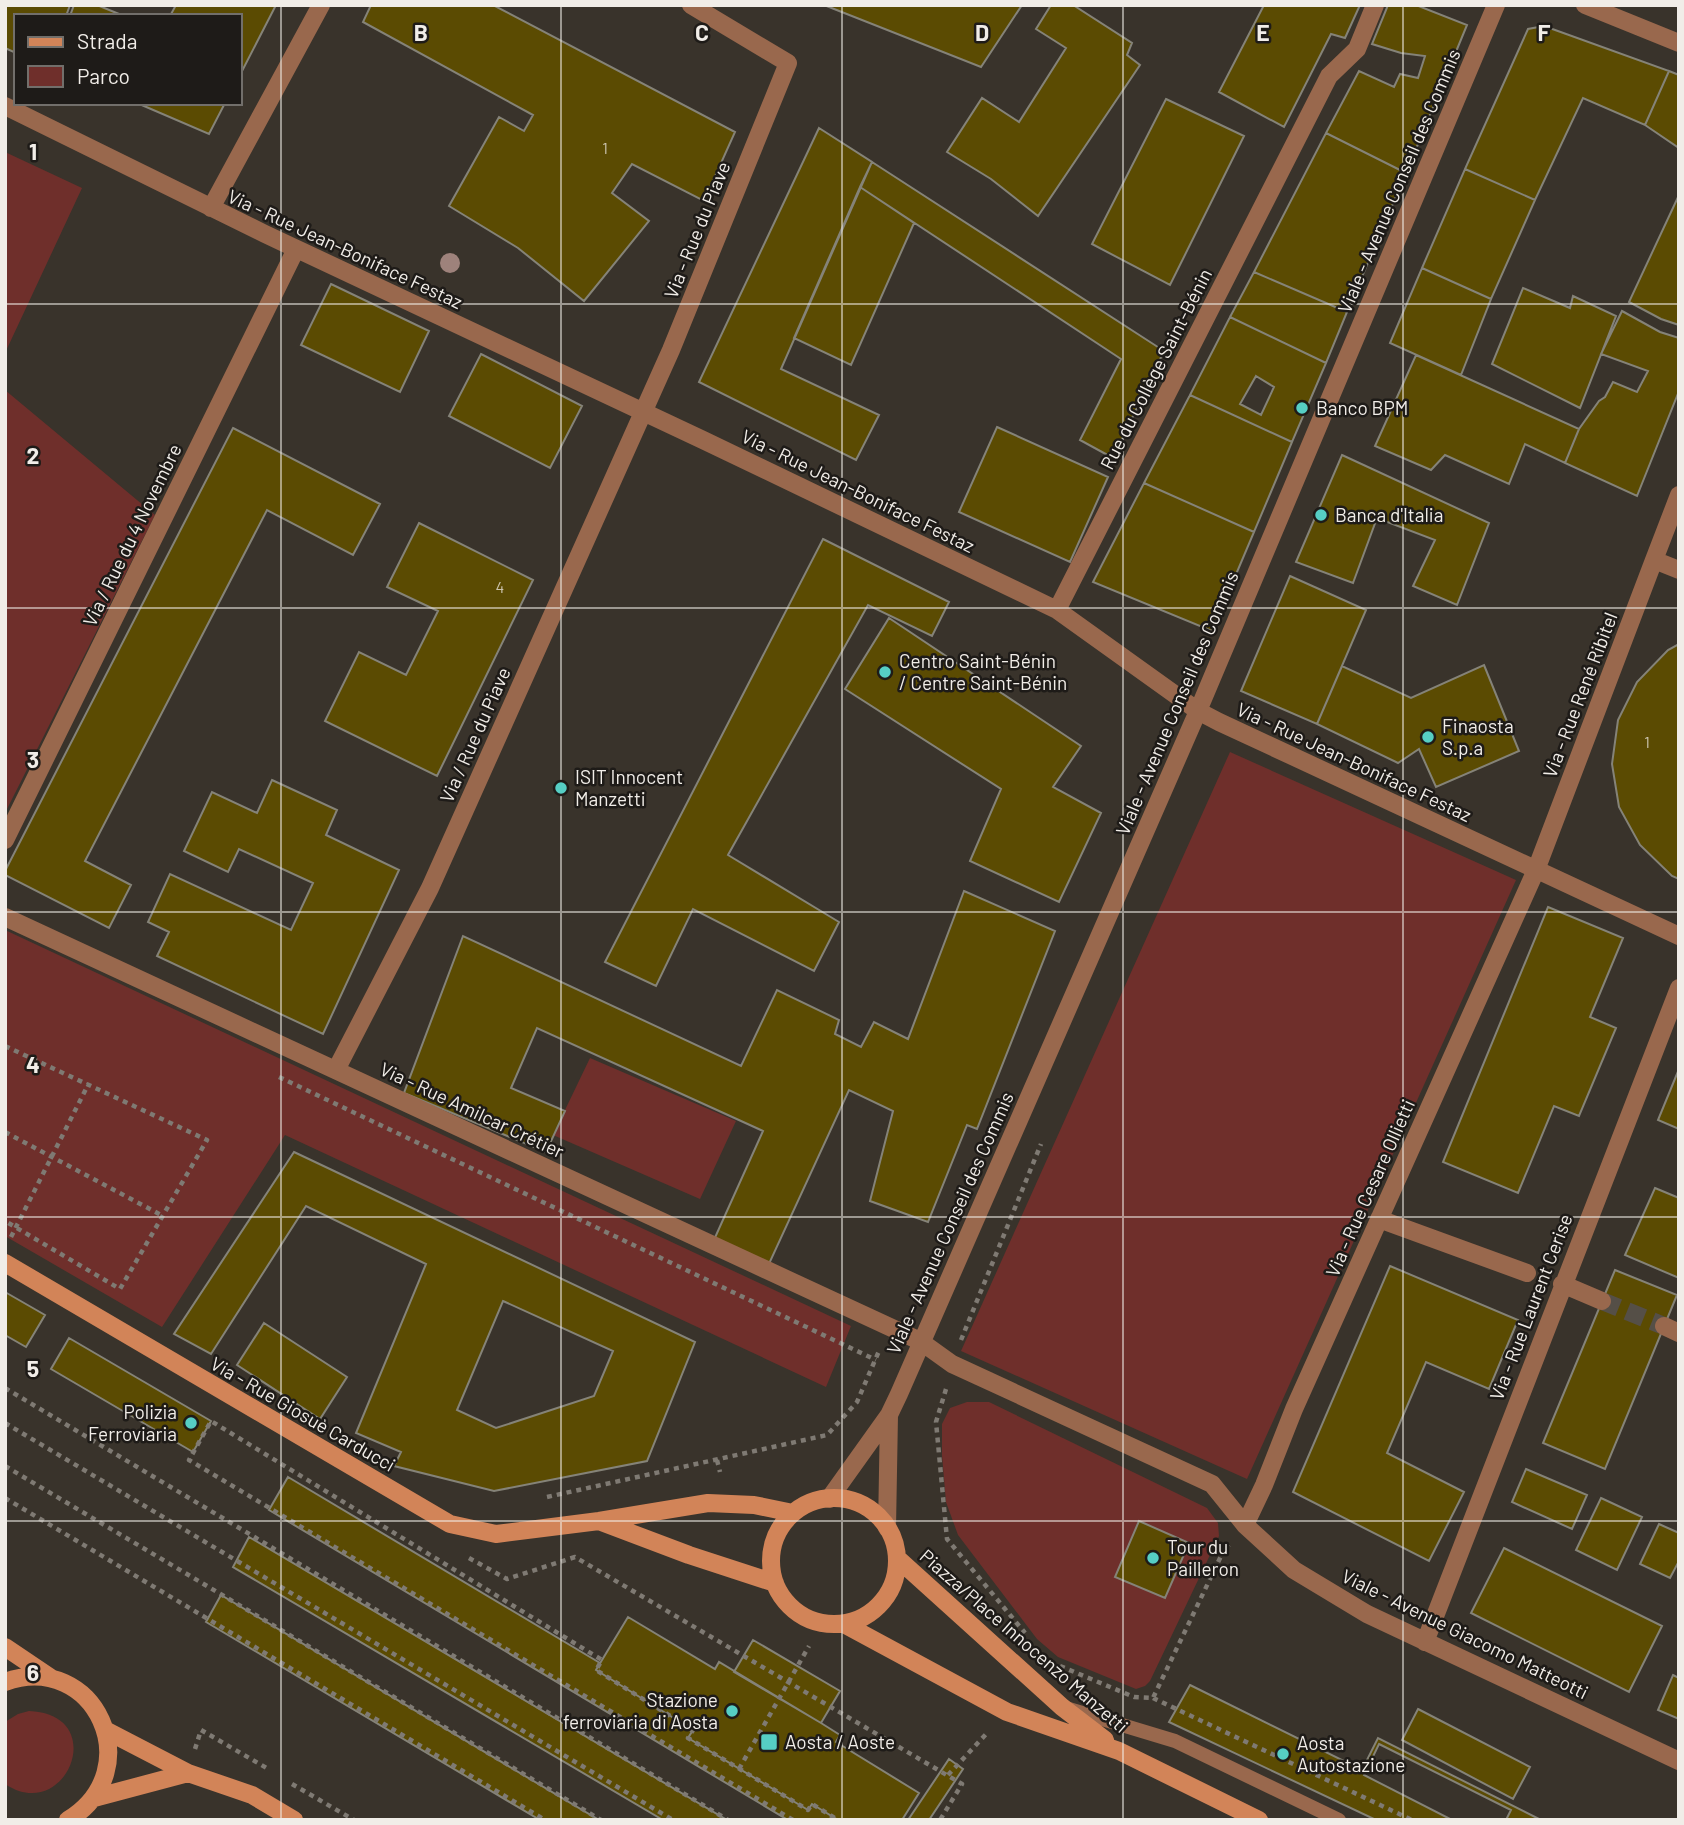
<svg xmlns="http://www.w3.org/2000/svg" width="1684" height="1825" font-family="Barlow,sans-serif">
<rect width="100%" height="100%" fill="#39332b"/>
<path fill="#6f2f2b" d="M5 152 82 188 5 353Z
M5 390 155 515 5 813Z
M1230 752 1516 880 1247 1479 961 1351Z
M5 930 851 1326 826 1387 285 1135 162 1327 5 1236Z
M590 1058 736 1121 700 1199 553 1135Z
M967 1402H989L1207 1508 1218 1523 1219 1536 1150 1681 1145 1686 1136 1689 1058 1657 1037 1639 958 1535 946 1502 942 1455V1424L950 1408Z
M29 1711C111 1714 66 1825 5 1784V1722L18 1714Z"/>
<path fill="#5b4b02" stroke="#858378" stroke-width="2" fill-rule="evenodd" d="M5 5H70L66 16H16V53L5 48Z
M74 5H97L124 16H70Z
M176 5H276L240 75V16H170Z
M371 5H493L735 132 704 201 632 164 612 193 649 221 584 301 518 248 449 206 499 117 524 131 533 115 363 22Z
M824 5H1022L981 67Z
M1051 5H1073L1132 43 1127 55 1140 65 1038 216 991 179 947 152 982 98 1019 122 1066 48 1036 29Z
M1264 5H1360L1345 38 1331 34 1284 127 1219 92Z
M1388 5H1416L1467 25 1406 173 1326 133 1359 71 1394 87 1400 74 1418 78 1425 56 1401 53 1372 44Z
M1544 26 1669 71 1645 125 1583 98 1535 200 1465 169 1528 29Z
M1669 71 1679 75V148L1645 125Z
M1166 99 1244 136 1170 285 1092 244Z
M137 103H225L209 134Z
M819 128 872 162 781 369 879 415 856 460 699 382Z
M1326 133 1406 173 1347 312 1254 272Z
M872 162 1164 351 1113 458 1080 440 1121 359 860 187Z
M1465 169 1535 200 1491 299 1422 268Z
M860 187 914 223 851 365 794 338Z
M1679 195V325L1661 319 1629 302Z
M1422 268 1491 299 1461 375 1390 343Z
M1254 272 1347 312 1326 363 1230 317Z
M331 284 429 331 400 392 301 345Z
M1523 288 1570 308 1573 296 1616 316 1580 408 1492 364Z
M1622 311 1660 332 1679 338V391L1637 496 1565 463 1579 429 1599 401 1605 397 1613 382 1637 392 1648 371 1601 354Z
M1230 317 1326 363 1292 442 1190 395ZM1256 376 1274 387 1261 415 1240 404Z
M481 354 582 406 550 468 449 416Z
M1416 355 1579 429 1565 463 1525 444 1509 484 1445 455 1431 470 1375 446Z
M1190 395 1292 442 1254 532 1144 483Z
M997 427 1108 477 1070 562 959 512Z
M233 428 380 504 353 555 267 510 85 861 131 885 109 928 5 875V871Z
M1342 455 1489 523 1457 605 1413 586 1435 540 1377 518 1353 583 1296 562Z
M1144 483 1254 532 1212 631 1093 582Z
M419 523 533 580 437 776 325 721 359 652 406 675 438 611 387 587Z
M823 539 949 602 932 636 868 605 728 855 839 922 814 971 693 909 656 986 605 962Z
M1290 576 1366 610 1317 724 1241 691Z
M889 618 1081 746 1053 787 1101 813 1059 902 970 861 1001 789 845 689Z
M1679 644V879L1672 876 1640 845 1619 807 1612 764 1618 720 1637 682 1668 650Z
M1484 665 1519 751 1436 787 1419 749 1398 763 1317 724 1342 666 1411 698Z
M272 780 337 810 326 835 399 870 323 1034 157 956 169 932 148 922 170 874 291 930 313 883 239 849 228 872 184 851 212 792 257 813Z
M964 891 1055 931 977 1129 967 1125 928 1222 870 1201 893 1111 849 1090 768 1266 713 1242 763 1131 537 1028 511 1088 565 1111 546 1152 404 1093 463 936 741 1066 777 990 839 1020 835 1034 861 1047 874 1022 908 1039Z
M1548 907 1623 938 1590 1017 1616 1028 1579 1116 1554 1106 1518 1193 1443 1162Z
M1679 1069V1129L1658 1120Z
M294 1152 695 1342 647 1461 494 1491 394 1466 401 1452 356 1433 426 1264 306 1206 211 1354 174 1334ZM503 1301 613 1351 594 1396 496 1428 457 1410Z
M1655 1188 1679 1198V1278L1625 1255Z
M1390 1266 1518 1320 1489 1389 1426 1362 1387 1453 1464 1492 1429 1561 1293 1492Z
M1615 1270 1677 1295 1605 1469 1543 1443Z
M5 1292 45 1315 26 1347 5 1335Z
M264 1323 347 1377 320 1419 237 1365Z
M69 1338 211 1421 193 1452 51 1369Z
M1526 1469 1587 1495 1572 1529 1512 1502Z
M288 1477 600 1663 596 1670 693 1730 688 1738 808 1810 812 1804 838 1820H788L269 1510Z
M1601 1498 1642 1517 1617 1570 1576 1550Z
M1139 1521 1189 1543 1165 1598 1115 1577Z
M1659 1524 1679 1533V1561L1670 1578 1640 1564Z
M249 1537 727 1820H663L233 1567Z
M1504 1548 1662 1626 1629 1692 1471 1613Z
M221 1595 599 1820H540L206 1622Z
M628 1617 715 1669 719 1662 821 1723 840 1735 836 1742 919 1793 902 1820H838L812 1804 808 1810 688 1738 693 1730 596 1670Z
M753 1640 840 1691 821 1723 734 1672Z
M1673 1675 1679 1678V1719L1658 1710Z
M1190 1685 1362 1770 1378 1738 1541 1820H1376L1169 1722Z
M1418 1709 1530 1767 1513 1799 1402 1740Z
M1379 1744 1511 1810 1506 1820H1452L1364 1775Z
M949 1759 963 1769 929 1820H908Z"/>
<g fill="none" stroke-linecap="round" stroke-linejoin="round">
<path stroke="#554f47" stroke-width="18" stroke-dasharray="18 9" stroke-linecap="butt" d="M1602 1301 1664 1326"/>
<path stroke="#7f7a73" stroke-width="4.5" stroke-dasharray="5 5" stroke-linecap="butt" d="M5 1046 207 1140 120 1289 5 1221
M279 1077 876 1360
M5 1132 163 1216
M11 1237 89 1083
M961 1340 1041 1144
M5 1388 728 1820
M946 1389 936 1422 947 1539 1025 1633
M5 1423 673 1820
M717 1460 720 1472
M5 1466 601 1820
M547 1497 827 1435 857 1402 879 1351
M5 1498 545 1820
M469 1558 507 1579 575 1557 962 1784 940 1820
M1060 1666 1134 1697 1153 1698 1222 1554 1229 1545
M1153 1698 1412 1820
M195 1749 201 1730 270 1770
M739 1769 809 1646
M948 1775 988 1732
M292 1784 354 1820
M793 1820 189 1460 211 1421 602 1660 596 1670 693 1730 688 1738 808 1810 812 1804 838 1820"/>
<path stroke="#99684d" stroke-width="14" d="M1069 1709 1175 1741 1339 1820"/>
<path stroke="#99684d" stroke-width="18" d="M1585 5 1679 43
M5 106 265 234 703 440 1057 610 1198 711 1219 722 1679 936
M211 208 321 5
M1654 560 1679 495
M1057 610 1329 76 1357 49 1375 5
M5 840 296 249
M5 917 920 1341 952 1364 1212 1484 1245 1525 1294 1570 1367 1614 1679 1761
M336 1070 430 888 671 350 788 63 691 5
M1379 1219 1527 1273
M1562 1284 1602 1301
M1664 1326 1679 1333
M829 1499 889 1415 899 1394 1198 711 1496 5
M1245 1525 1264 1485 1294 1409 1536 870 1654 560 1679 570
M887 1528 889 1415
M1425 1642 1679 988"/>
<path stroke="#d28458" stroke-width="18" d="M5 1263 450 1524 496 1534 599 1521 708 1503 754 1505 793 1513
M771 1561a63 63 0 1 1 126 0a63 63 0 1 1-126 0Z
M599 1521 689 1555 775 1583
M897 1558 1062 1707 1105 1740
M844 1624 1007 1712 1119 1751 1259 1820
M5 1647 51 1678
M5 1682C95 1650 150 1770 68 1820
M107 1731 188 1773 252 1795 294 1820
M94 1798 188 1773"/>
</g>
<circle fill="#9e827b" cx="450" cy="263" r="10"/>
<path fill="none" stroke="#f1ede8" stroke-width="2" stroke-opacity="0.55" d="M281 5V1820M561 5V1820M842 5V1820M1123 5V1820M1403 5V1820M5 304H1679M5 608H1679M5 912H1679M5 1217H1679M5 1521H1679"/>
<g fill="#56cec4" stroke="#1e1b18" stroke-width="2.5">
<circle cx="1302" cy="408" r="7"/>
<circle cx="1321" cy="515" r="7"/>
<circle cx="885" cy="672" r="7"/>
<circle cx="1428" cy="737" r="7"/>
<circle cx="561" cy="788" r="7"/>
<circle cx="191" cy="1423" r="7"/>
<circle cx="1153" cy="1558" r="7"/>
<circle cx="732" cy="1711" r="7"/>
<rect x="760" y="1733" width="18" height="18" rx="3.5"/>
<circle cx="1283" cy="1754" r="7"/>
</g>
<g text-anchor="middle" stroke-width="5" stroke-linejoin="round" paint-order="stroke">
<g font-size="16" fill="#ccc4ae">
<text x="605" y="154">1</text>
<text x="500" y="593">4</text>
<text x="1647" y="748">1</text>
</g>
<g font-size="19" fill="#f1ede8" stroke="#1e1b18">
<text transform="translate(1399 181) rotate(-67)" y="7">Viale - Avenue Conseil des Commis</text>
<text transform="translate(697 230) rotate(-68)" y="7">Via - Rue du Piave</text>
<text transform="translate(345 249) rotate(25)" y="7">Via - Rue Jean-Boniface Festaz</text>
<text transform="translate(1156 369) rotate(-63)" y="7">Rue du Collège Saint-Bénin</text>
<text transform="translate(858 491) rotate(26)" y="7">Via - Rue Jean-Boniface Festaz</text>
<text transform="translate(132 535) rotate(-64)" y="7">Via / Rue du 4 Novembre</text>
<text transform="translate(1580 695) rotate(-69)" y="7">Via - Rue René Ribitel</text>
<text transform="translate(1177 703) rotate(-67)" y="7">Viale - Avenue Conseil des Commis</text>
<text transform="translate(475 735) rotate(-66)" y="7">Via / Rue du Piave</text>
<text transform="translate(1354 762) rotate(25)" y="7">Via - Rue Jean-Boniface Festaz</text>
<text transform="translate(472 1110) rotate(25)" y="7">Via - Rue Amilcar Crétier</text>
<text transform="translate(1370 1188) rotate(-66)" y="7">Via - Rue Cesare Ollietti</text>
<text transform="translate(950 1223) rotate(-66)" y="7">Viale - Avenue Conseil des Commis</text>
<text transform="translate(1531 1307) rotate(-69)" y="7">Via - Rue Laurent Cerise</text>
<text transform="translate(303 1414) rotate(30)" y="7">Via - Rue Giosuè Carducci</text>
<text transform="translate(1465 1634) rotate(26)" y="7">Viale - Avenue Giacomo Matteotti</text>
<text transform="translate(1024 1641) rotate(41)" y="7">Piazza/Place Innocenzo Manzetti</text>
</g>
<g font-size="19" fill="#f1ede8" stroke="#1e1b18" text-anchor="start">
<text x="1316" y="415">Banco BPM</text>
<text x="1335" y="522">Banca d'Italia</text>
<text x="899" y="668">Centro Saint-Bénin<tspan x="899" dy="22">/ Centre Saint-Bénin</tspan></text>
<text x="1442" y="733">Finaosta<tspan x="1442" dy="22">S.p.a</tspan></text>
<text x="575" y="784">ISIT Innocent<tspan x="575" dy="22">Manzetti</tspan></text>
<text x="177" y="1419" text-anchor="end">Polizia<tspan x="177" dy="22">Ferroviaria</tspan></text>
<text x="1167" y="1554">Tour du<tspan x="1167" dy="22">Pailleron</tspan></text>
<text x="718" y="1707" text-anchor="end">Stazione<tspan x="718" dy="22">ferroviaria di Aosta</tspan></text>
<text x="785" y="1749">Aosta / Aoste</text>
<text x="1297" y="1750">Aosta<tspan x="1297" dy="22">Autostazione</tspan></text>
</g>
</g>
<g font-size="23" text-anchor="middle" font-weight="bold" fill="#f1ede8" stroke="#1e1b18" stroke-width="5" stroke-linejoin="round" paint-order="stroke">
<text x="421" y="41">B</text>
<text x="702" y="41">C</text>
<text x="982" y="41">D</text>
<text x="1263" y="41">E</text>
<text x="1544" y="41">F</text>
<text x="33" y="160">1</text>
<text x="33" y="464">2</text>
<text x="33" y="768">3</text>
<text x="33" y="1073">4</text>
<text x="33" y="1377">5</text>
<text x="33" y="1681">6</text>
</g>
<rect width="1684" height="1825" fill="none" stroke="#f1ede8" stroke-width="14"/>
<rect x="14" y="14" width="228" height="91" fill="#1e1b18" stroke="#726f6b" stroke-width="2"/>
<rect x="28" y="37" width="35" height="10" fill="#d28458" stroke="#726f6b" stroke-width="2"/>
<text x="77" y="49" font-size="21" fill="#f1ede8">Strada</text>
<rect x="28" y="66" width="35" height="21" fill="#6f2f2b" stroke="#726f6b" stroke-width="2"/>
<text x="77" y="84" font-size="21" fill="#f1ede8">Parco</text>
</svg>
